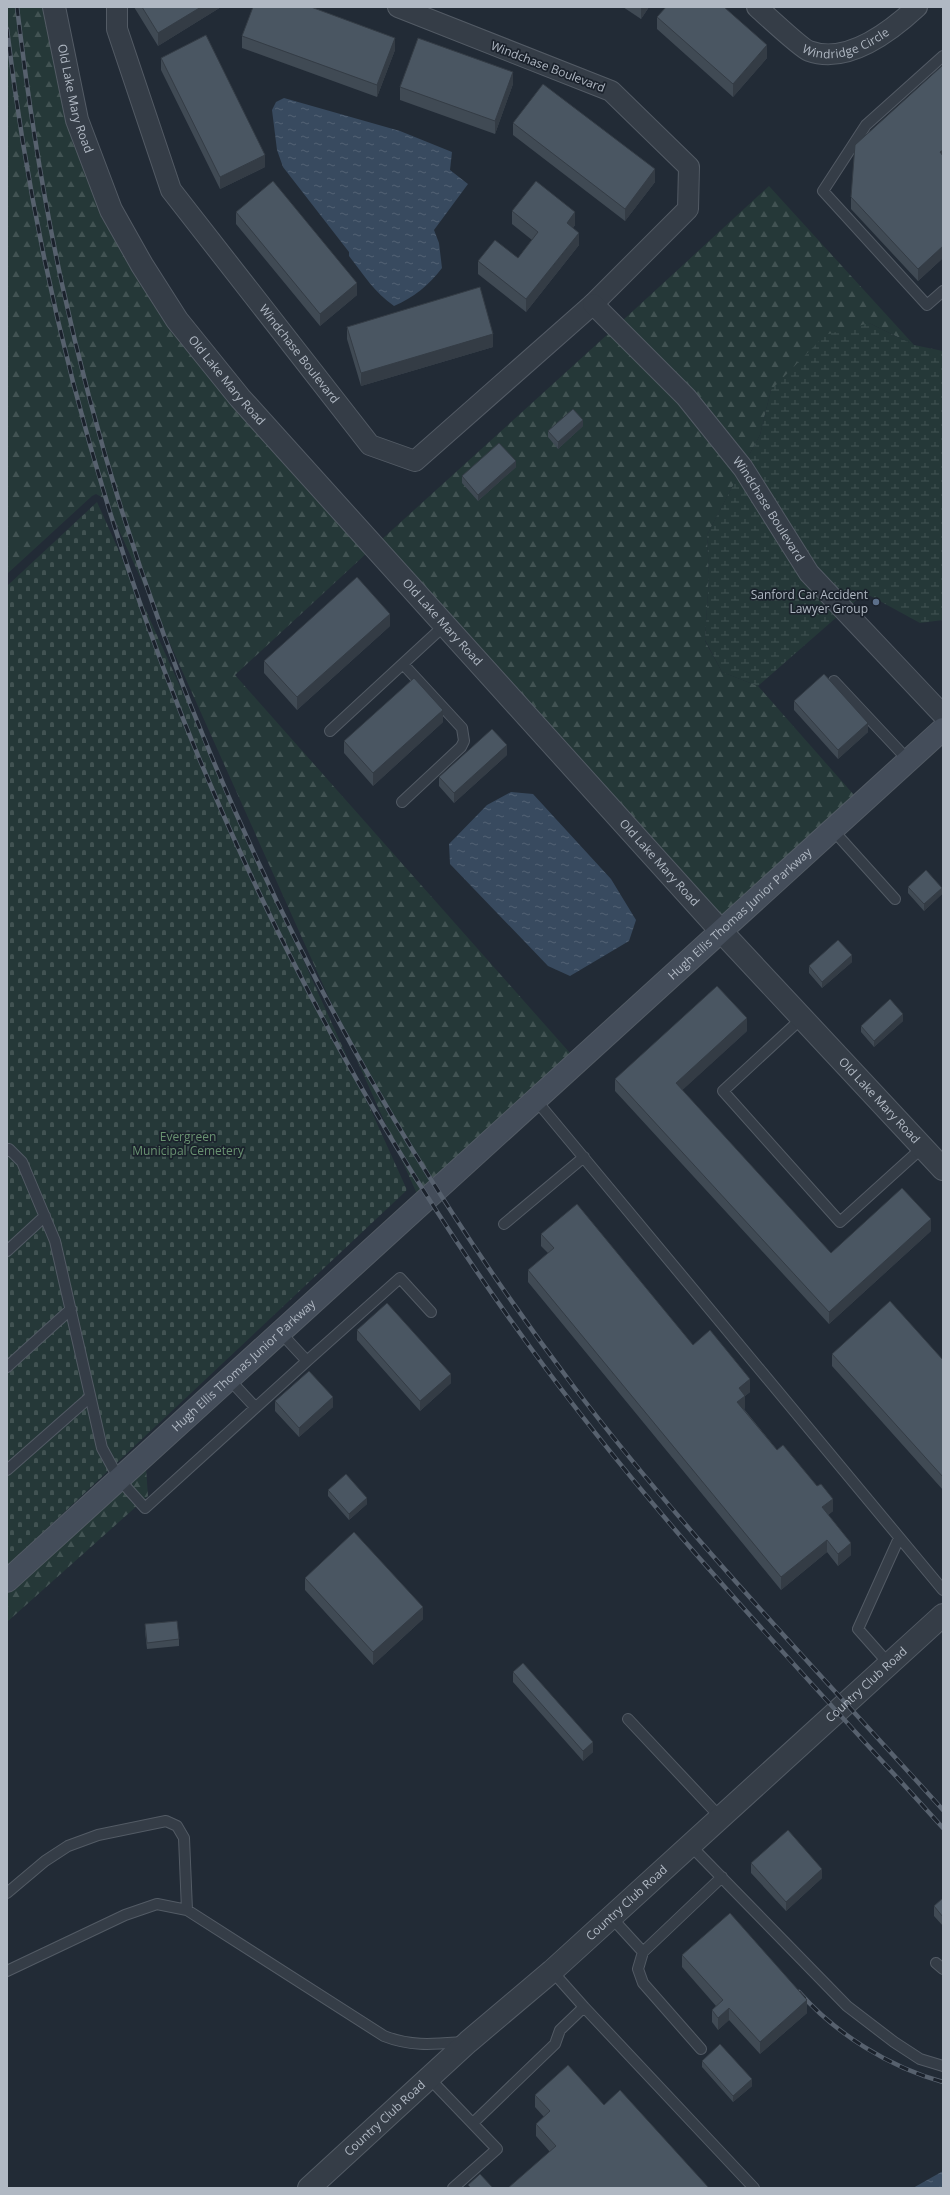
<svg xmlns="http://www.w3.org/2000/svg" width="950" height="2195" font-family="'Open Sans',sans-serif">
<defs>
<pattern id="forest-firs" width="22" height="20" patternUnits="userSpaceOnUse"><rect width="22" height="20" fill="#253838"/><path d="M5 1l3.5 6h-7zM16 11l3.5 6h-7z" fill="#425353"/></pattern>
<pattern id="wetland-marsh" width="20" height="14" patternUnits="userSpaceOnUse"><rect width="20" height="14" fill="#253838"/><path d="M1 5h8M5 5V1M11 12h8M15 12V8" fill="none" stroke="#425353"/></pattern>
<pattern id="cemetery-stones" width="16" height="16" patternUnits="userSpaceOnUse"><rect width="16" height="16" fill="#253838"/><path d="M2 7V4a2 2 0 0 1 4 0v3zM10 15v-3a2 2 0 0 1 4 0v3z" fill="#425353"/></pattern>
<pattern id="water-ripples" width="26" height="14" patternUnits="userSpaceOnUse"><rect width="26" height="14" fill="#384a5f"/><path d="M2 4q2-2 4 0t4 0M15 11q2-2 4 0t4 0" fill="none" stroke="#526274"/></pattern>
</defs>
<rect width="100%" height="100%" fill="#222b36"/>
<path fill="url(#forest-firs)" d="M7 7H44L102 212 368 552 235 675 570 1053 417 1194 105 499 96 494 92 496 7 574Z
M769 186 914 345 869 323 771 390 760 435 747 459 622 321Z
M609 333 680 404 738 476 707 535 709 576 705 641 722 672 758 686 854 795 720 917 381 540Z
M146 1468 148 1496 7 1622V1594Z"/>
<path fill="url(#wetland-marsh)" d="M869 323 914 345 943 351V620L920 623 865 593 851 605 817 568 747 459 760 435 771 390 825 335Z
M738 476 838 616 758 686 722 672 705 640 709 576 707 535Z"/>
<path fill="url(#cemetery-stones)" d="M97 502 407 1190 7 1566V586Z"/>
<path fill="url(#water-ripples)" d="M284 98 400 131 452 152 450 170 468 184 434 230 439 243 442 268C429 285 413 298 394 306 375 293 363 274 349 256V252L283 167 277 150 272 110 276 102Z
M511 792 533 794 611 879 636 920 629 941 570 976 548 966 450 864 449 844 487 805Z
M943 2171V2188H913Z"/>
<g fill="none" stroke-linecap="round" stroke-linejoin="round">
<defs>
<path id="service" d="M943 56 866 125 823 191 927 305 943 291
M834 681 908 760
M330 731 446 624
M402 802 461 747 464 741 462 728 403 664
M832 829 895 899
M802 1018 723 1091 840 1222 923 1147
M535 1099 943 1590
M7 1151 9 1149 22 1162 55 1241 102 1448 119 1479 145 1508 307 1361
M504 1224 584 1157
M7 1251 45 1216
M280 1332 307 1361 400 1278 431 1312
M7 1367 71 1309
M229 1379 255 1407
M7 1470 90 1397
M889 1664 858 1629 899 1538
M628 1719 721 1818
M690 1845 847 2006 894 2042 920 2059 943 2066
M7 1893 45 1861 68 1846 98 1835 166 1821 177 1826 184 1838 187 1910
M611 1917 643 1952 722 1877
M643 1952 638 1969 643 1983 701 2049
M936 1963 943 1969
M7 1971 125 1915 157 1904 187 1910 384 2036C412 2047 435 2044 464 2042
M584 2007 754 2188
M429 2078 497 2149 453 2188
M473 2123 555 2044 560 2030 584 2007 552 1971"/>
<g id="minor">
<path id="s1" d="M117 7V29L171 190 370 445 415 461 593 304 688 209 689 167 611 91 398 7"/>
<path id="s2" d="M757 7C766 15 801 48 809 51 847 65 890 32 917 7"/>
<path id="s3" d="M593 304 686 397 743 468 809 573 943 715"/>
</g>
<g id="tertiary">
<path id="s4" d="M54 7 77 120 111 210 142 265 177 320 240 398 720 930 943 1169"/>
<path id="s5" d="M309 2188 468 2042 552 1971 943 1615"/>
</g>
<g id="secondary">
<path id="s6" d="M7 1581 943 729"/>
</g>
</defs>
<use href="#service" stroke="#535b65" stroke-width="12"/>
<use href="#minor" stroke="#535b65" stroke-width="22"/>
<use href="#tertiary" stroke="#535b65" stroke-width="24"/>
<use href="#secondary" stroke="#535b65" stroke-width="24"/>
<use href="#service" stroke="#353d47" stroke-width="10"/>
<use href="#minor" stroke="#353d47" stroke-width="20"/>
<use href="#tertiary" stroke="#353d47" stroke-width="22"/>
<use href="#secondary" stroke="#444d5a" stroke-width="22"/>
<defs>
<path id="rail" d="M17 7C28 100 42 192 62 284 148 681 330 1064 574 1387 687 1536 818 1671 943 1810
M7 29C63 503 249 962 530 1347 654 1518 802 1672 943 1828
M799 1992C836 2034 889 2067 943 2082"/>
</defs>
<use href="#rail" stroke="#57616e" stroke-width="4.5"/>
<use href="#rail" stroke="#1b222c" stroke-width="3" stroke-dasharray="9" stroke-linecap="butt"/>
</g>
<path fill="#404a54" d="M134 7H221L158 46Z
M623 7H649L641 19Z
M657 17 767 58 733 97 657 29Z
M242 36 395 50 377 97 242 48Z
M161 58 265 167 220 189 161 70Z
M943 65V258L918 281 851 209V197Z
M513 84 495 134 400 100V87Z
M513 123 655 182 625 221 513 135Z
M512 211 575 225 573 228 579 245 526 312 478 274V261L518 258 532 240 512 224Z
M236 212 357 295 320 326 236 224Z
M347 327 493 347 361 386 347 339Z
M583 426 558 449 548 437V431Z
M516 467 478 501 462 483V476Z
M390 626 297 710 264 673V661Z
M794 701 868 732 838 759 794 710Z
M443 722 373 786 344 753V741Z
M507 755 454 803 439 786V777Z
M908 887 942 894 924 911 908 893Z
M852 962 822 988 809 973V966Z
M903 1021 874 1047 861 1032V1026Z
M747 1031 682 1090 831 1253 931 1231 829 1324 615 1091V1079Z
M541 1234 693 1345 750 1392 745 1396V1408L744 1409 777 1450 833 1511 828 1515 851 1555 838 1566 827 1552 781 1590 528 1282V1270L548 1253 541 1246Z
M357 1330 451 1383 420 1411 357 1340Z
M832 1354 943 1360V1490L832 1366Z
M275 1401 333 1407 299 1437 275 1411Z
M328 1490 367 1504 349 1520 328 1496Z
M305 1578 423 1619 373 1665 305 1590Z
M145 1624 179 1639V1646L147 1649 145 1631Z
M513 1672 593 1752 583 1761 513 1682Z
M751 1863 822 1878 786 1911 751 1873Z
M943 1898V1926L934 1916V1906Z
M682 1955 807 2013 760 2054 729 2020 718 2030 712 2022V2010L716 2006 682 1967Z
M702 2061 752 2086 733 2102 702 2067Z
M535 2095 604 2105 550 2152 536 2136V2124L544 2117 535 2107Z"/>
<path fill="#343c45" d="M201 7H221L158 46V33Z
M641 7H649L641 19Z
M395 38V50L377 97V85Z
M767 45V58L733 97V84Z
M513 72V84L495 134V121Z
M943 150V162L940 152Z
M265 155V167L220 189V177Z
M655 169V182L625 221V209Z
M575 212V225L567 236V223Z
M579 233V245L526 312V299Z
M943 246V258L918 281V269Z
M357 283V295L320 326V314Z
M493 334V347L361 386V373Z
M583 420V426L558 449V442Z
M516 461V467L478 501V495Z
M390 614V626L297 710V697Z
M443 710V722L373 786V773Z
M868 723V732L838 759V750Z
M507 745V755L454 803V793Z
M942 888V894L924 911V904Z
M852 955V962L822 988V982Z
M903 1014V1021L874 1047V1041Z
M747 1018V1031L676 1096V1083Z
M931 1219V1231L829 1324V1312Z
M451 1374V1383L420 1411V1401Z
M750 1379V1392L745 1396V1408L737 1414V1402L739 1388Z
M333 1397V1407L299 1437V1428Z
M367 1498V1504L349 1520V1514Z
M833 1499V1511L822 1520V1507Z
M827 1540V1552L781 1590V1577Z
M851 1543V1555L838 1566V1554Z
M423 1607V1619L373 1665V1652Z
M593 1742V1752L583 1761V1751Z
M822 1869V1878L786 1911V1902Z
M807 2000V2013L760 2054V2042Z
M729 2008V2020L718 2030V2018Z
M752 2079V2086L733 2102V2096Z"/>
<path fill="#4a5662" stroke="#343c45" d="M142 7H201L158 33Z
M253 7H311L395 38 377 85 242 36Z
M666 7H724L767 45 733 84 657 17Z
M206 35 265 155 220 177 161 58Z
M418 38 513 72 495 121 400 87Z
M943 65V150L940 152 943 156V246L918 269 851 197 855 145Z
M543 84 655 169 625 209 513 123Z
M273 181 357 283 320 314 236 212Z
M536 181 575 212 567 223 579 233 526 299 478 261 495 240 518 258 538 232 512 211Z
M480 287 493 334 361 373 347 327Z
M573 409 583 420 558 442 548 431Z
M499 443 516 461 478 495 462 476Z
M357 577 390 614 297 697 264 661Z
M824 674 868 723 838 750 794 701Z
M414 678 443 710 373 773 344 741Z
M492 729 507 745 454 793 439 777Z
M926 870 942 888 924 904 908 887Z
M838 940 852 955 822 982 809 966Z
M717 986 747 1018 676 1083 831 1253 902 1188 931 1219 829 1312 615 1079Z
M890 999 903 1014 874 1041 861 1026Z
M577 1204 693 1345 710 1330 750 1379 739 1388 745 1396 737 1402 777 1450 783 1445 817 1486 821 1484 833 1499 822 1507 851 1543 838 1554 827 1540 781 1577 528 1270 554 1248 541 1234Z
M890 1301 943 1360V1477L832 1354Z
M387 1303 451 1374 420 1401 357 1330Z
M309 1371 333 1397 299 1428 275 1401Z
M346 1474 367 1498 349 1514 328 1490Z
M354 1532 423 1607 373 1652 305 1578Z
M177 1621 179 1639 147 1643 145 1624Z
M523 1663 593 1742 583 1751 513 1672Z
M788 1830 822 1869 786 1902 751 1863Z
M943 1898V1917L934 1906Z
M730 1913 807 2000 760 2042 729 2008 718 2018 712 2010 723 2000 682 1955Z
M720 2044 752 2079 733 2096 702 2061Z
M568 2065 604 2105 620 2090 709 2188H508L556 2146 536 2124 550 2111 535 2095Z
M480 2174 493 2188H471L468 2185Z"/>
<circle fill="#5c6f8a" stroke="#1b222c" stroke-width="1.5" cx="876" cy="602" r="4"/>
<g text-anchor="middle" stroke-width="3.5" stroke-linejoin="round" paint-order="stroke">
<g font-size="12" fill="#b0b8c3" stroke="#1b222c">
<text dy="4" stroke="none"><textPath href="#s2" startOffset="107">Windridge Circle</textPath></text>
<text transform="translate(548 67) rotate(21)" y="4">Windchase Boulevard</text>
<text dy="4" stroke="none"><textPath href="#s4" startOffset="94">Old Lake Mary Road</textPath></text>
<text dy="4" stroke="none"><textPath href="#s1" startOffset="400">Windchase Boulevard</textPath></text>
<text dy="4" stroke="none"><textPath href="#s4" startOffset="418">Old Lake Mary Road</textPath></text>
<text dy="4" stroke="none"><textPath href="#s3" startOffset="271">Windchase Boulevard</textPath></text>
<text dy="4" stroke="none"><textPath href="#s4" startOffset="742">Old Lake Mary Road</textPath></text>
<text dy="4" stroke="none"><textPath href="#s4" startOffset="1066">Old Lake Mary Road</textPath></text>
<text dy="4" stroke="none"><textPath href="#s6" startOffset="991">Hugh Ellis Thomas Junior Parkway</textPath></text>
<text dy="4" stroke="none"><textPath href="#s4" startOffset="1390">Old Lake Mary Road</textPath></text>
<text dy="4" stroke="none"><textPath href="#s6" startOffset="320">Hugh Ellis Thomas Junior Parkway</textPath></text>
<text dy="4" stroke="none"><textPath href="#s5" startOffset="751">Country Club Road</textPath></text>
<text dy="4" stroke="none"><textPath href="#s5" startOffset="427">Country Club Road</textPath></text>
<text dy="4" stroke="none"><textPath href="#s5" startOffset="103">Country Club Road</textPath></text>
</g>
<g font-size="12" fill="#b0b8c3" stroke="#1b222c" text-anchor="end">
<text x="868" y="599">Sanford Car Accident<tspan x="868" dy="14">Lawyer Group</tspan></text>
</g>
<g font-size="12" fill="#699271" stroke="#1b222c">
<text x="188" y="1141">Evergreen<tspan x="188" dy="14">Municipal Cemetery</tspan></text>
</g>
</g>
<rect width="950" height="2195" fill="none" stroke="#b0b8c3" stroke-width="16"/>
</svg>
